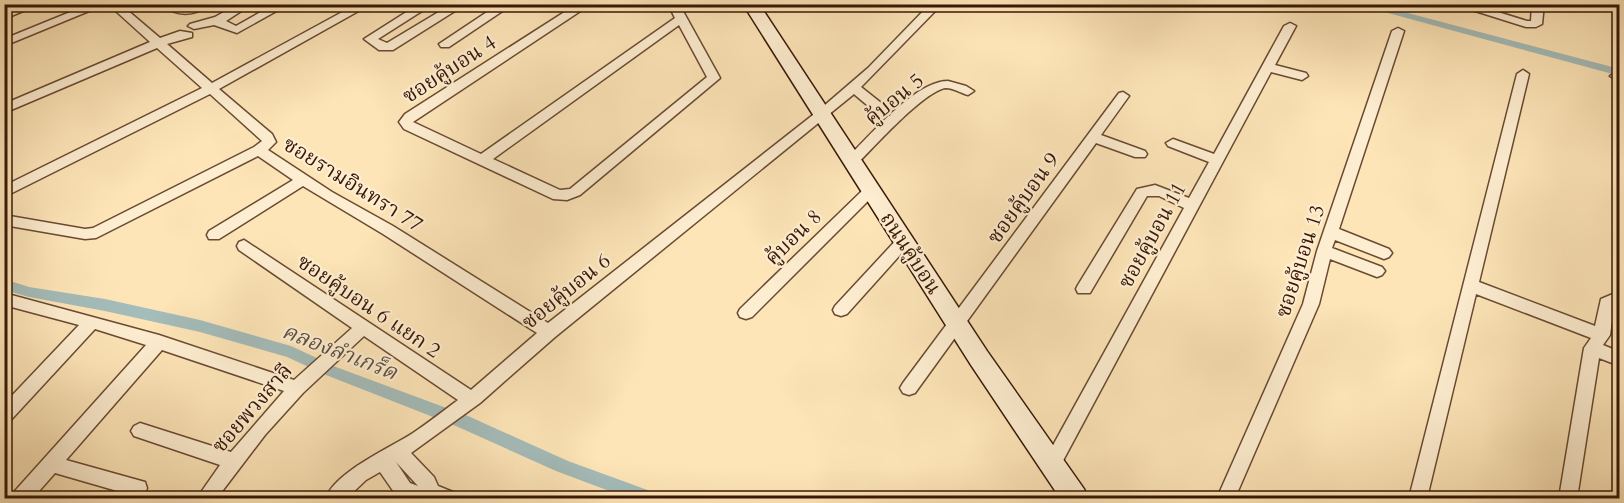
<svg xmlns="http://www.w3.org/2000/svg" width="1624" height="503" font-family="Cardo,'Noto Serif Thai',serif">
<rect width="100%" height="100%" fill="#fde5b8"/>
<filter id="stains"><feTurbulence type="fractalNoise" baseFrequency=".00333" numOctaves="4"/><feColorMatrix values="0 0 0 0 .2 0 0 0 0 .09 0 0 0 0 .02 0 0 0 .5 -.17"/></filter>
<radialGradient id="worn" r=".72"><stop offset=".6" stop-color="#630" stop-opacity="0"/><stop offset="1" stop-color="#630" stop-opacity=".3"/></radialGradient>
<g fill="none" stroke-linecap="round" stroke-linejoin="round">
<path fill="#a4bcba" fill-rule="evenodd" d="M1355 4H1374L1620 69V76Z
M4 279 29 287 105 299 200 320 291 346 336 367 468 416 568 461 653 492 655 498H628L556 471 456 426 326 375 287 357 200 332 105 311 29 297 4 290Z"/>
<defs>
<path id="street" d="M24 4H40L4 19V12Z
M90 4H106L4 46V39Z
M108 4H120L160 38 180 31 192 33V37L167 44 212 83 357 4H371L219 89 272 134 276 142 268 150 332 192 393 226 548 323 818 111 868 68 930 4H942L861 87 890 110 891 113 890 116H880L854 94 555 337 480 403 411 453 434 477 438 486 453 492 455 498H404L396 495 380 472 366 480 347 498H326C335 472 390 448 413 433 428 423 443 411 458 400L364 336 303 393 265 435 217 498H197L220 465 134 436 131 431 134 426 140 423 231 452 284 391 162 350 66 460 145 482 147 488 145 494 138 497 55 473 33 498H12L14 492 146 345 95 329 10 421 4 423V404L79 325 4 305V293L159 335 294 380 352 328 239 250 237 246 239 242 244 240 471 390 537 333 383 234 303 186 219 239H209L207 235 209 231 293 180 258 156 96 238 85 239 4 225V215L85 229 93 228 254 147 262 141 210 94 4 197V186L202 88 157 48 4 113V104L150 42ZM396 462 418 486 410 483Z
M162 4C169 4 182 9 188 7 196 6 201 4 209 4 195 17 176 17 162 4Z
M238 4H252L226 21 236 26 275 4H289L237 33 214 25 194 29 188 26 190 24 215 17Z
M419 4H433L378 39 387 43 452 4H466L393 50H379L364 39Z
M499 4H513L449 47H441L439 44Z
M577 4H591L413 122 481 154 675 18 668 4H679L720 78 580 195 567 200 553 199 404 129 399 122 405 114ZM679 25 707 77 570 189 560 190 493 159Z
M1453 4H1472L1527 21H1531L1532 4H1544L1542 24 1536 27H1526Z
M1290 23 1296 26 1275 65 1306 73 1308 76 1302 80 1271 72 1058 470 1052 472 1046 470 1043 464 1046 458 1184 208 1159 196H1147L1090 293H1078L1076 289 1078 285 1137 189 1155 185 1189 198 1209 162 1168 146 1166 143 1173 139 1214 154 1284 26Z
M1398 28 1404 31 1339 229 1389 249 1392 253 1389 257 1384 259 1335 240 1332 248 1382 267 1385 271 1382 275 1377 277 1330 259 1319 304 1235 498H1217L1303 304 1317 251 1392 31Z
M1523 70 1529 74 1479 282 1595 326 1601 299 1620 291V304L1614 307 1610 335 1603 345 1620 352V366L1599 358 1577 498H1559L1584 348 1591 338 1476 294 1427 498H1409L1517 74Z
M1616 72 1620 73V82L1610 76Z
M948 81 966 86 974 91 968 95C961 93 953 88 946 88 925 90 873 148 857 164H847L845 161 847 158C870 136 915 81 948 81Z
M1123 92 1129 96 1101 135 1145 151 1147 154 1145 157H1135L1096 143 915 393 909 395 903 393 900 388 903 383 1119 93Z
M870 186 875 188 877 191 875 194 752 317 746 319 740 317 738 313 740 309 865 188Z
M904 236 909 237 911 241 909 245 847 314 841 316 835 314 833 310 835 306 899 237Z"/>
<path id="secondary" d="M743 4H759L987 351 1084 489 1088 498H1060L971 365Z"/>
</defs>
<use href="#street" stroke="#694a32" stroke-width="3"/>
<use href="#secondary" stroke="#381706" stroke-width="3"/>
<use href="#street" fill="#feeed1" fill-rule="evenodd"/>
<use href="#secondary" fill="#feeed1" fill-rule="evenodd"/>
</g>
<g text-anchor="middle" stroke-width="4.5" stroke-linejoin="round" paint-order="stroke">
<g font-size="21" fill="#381706" stroke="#feeed1">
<text transform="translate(449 69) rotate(-33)" y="7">ซอยคู้บอน 4</text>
<text transform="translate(894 99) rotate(-39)" y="7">คู้บอน 5</text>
<text transform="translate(353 184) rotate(32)" y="7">ซอยรามอินทรา 77</text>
<text transform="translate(1023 198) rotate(-54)" y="7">ซอยคู้บอน 9</text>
<text transform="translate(1152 235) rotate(-61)" y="7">ซอยคู้บอน 11</text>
<text transform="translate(793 237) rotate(-44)" y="7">คู้บอน 8</text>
<text transform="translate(911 253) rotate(57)" y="7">ถนนคู้บอน</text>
<text transform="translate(1300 261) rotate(-72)" y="7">ซอยคู้บอน 13</text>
<text transform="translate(566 291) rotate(-39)" y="7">ซอยคู้บอน 6</text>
<text transform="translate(369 306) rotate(34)" y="7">ซอยคู้บอน 6 แยก 2</text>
<text transform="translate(252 408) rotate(-49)" y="7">ซอยพวงสาลี</text>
</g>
<g font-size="22" font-style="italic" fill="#5e5145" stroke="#feeed1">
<text transform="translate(340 351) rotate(21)" y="8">คลองลำเกร็ด</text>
</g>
</g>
<rect width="1624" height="503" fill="none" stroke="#fde5b8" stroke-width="24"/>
<rect x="6" y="6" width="1612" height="491" fill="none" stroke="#381706" stroke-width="3"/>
<rect x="12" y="12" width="1600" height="479" fill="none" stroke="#381706" stroke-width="1.5"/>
<rect width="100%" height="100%" filter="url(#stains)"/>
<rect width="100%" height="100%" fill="url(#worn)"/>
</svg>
